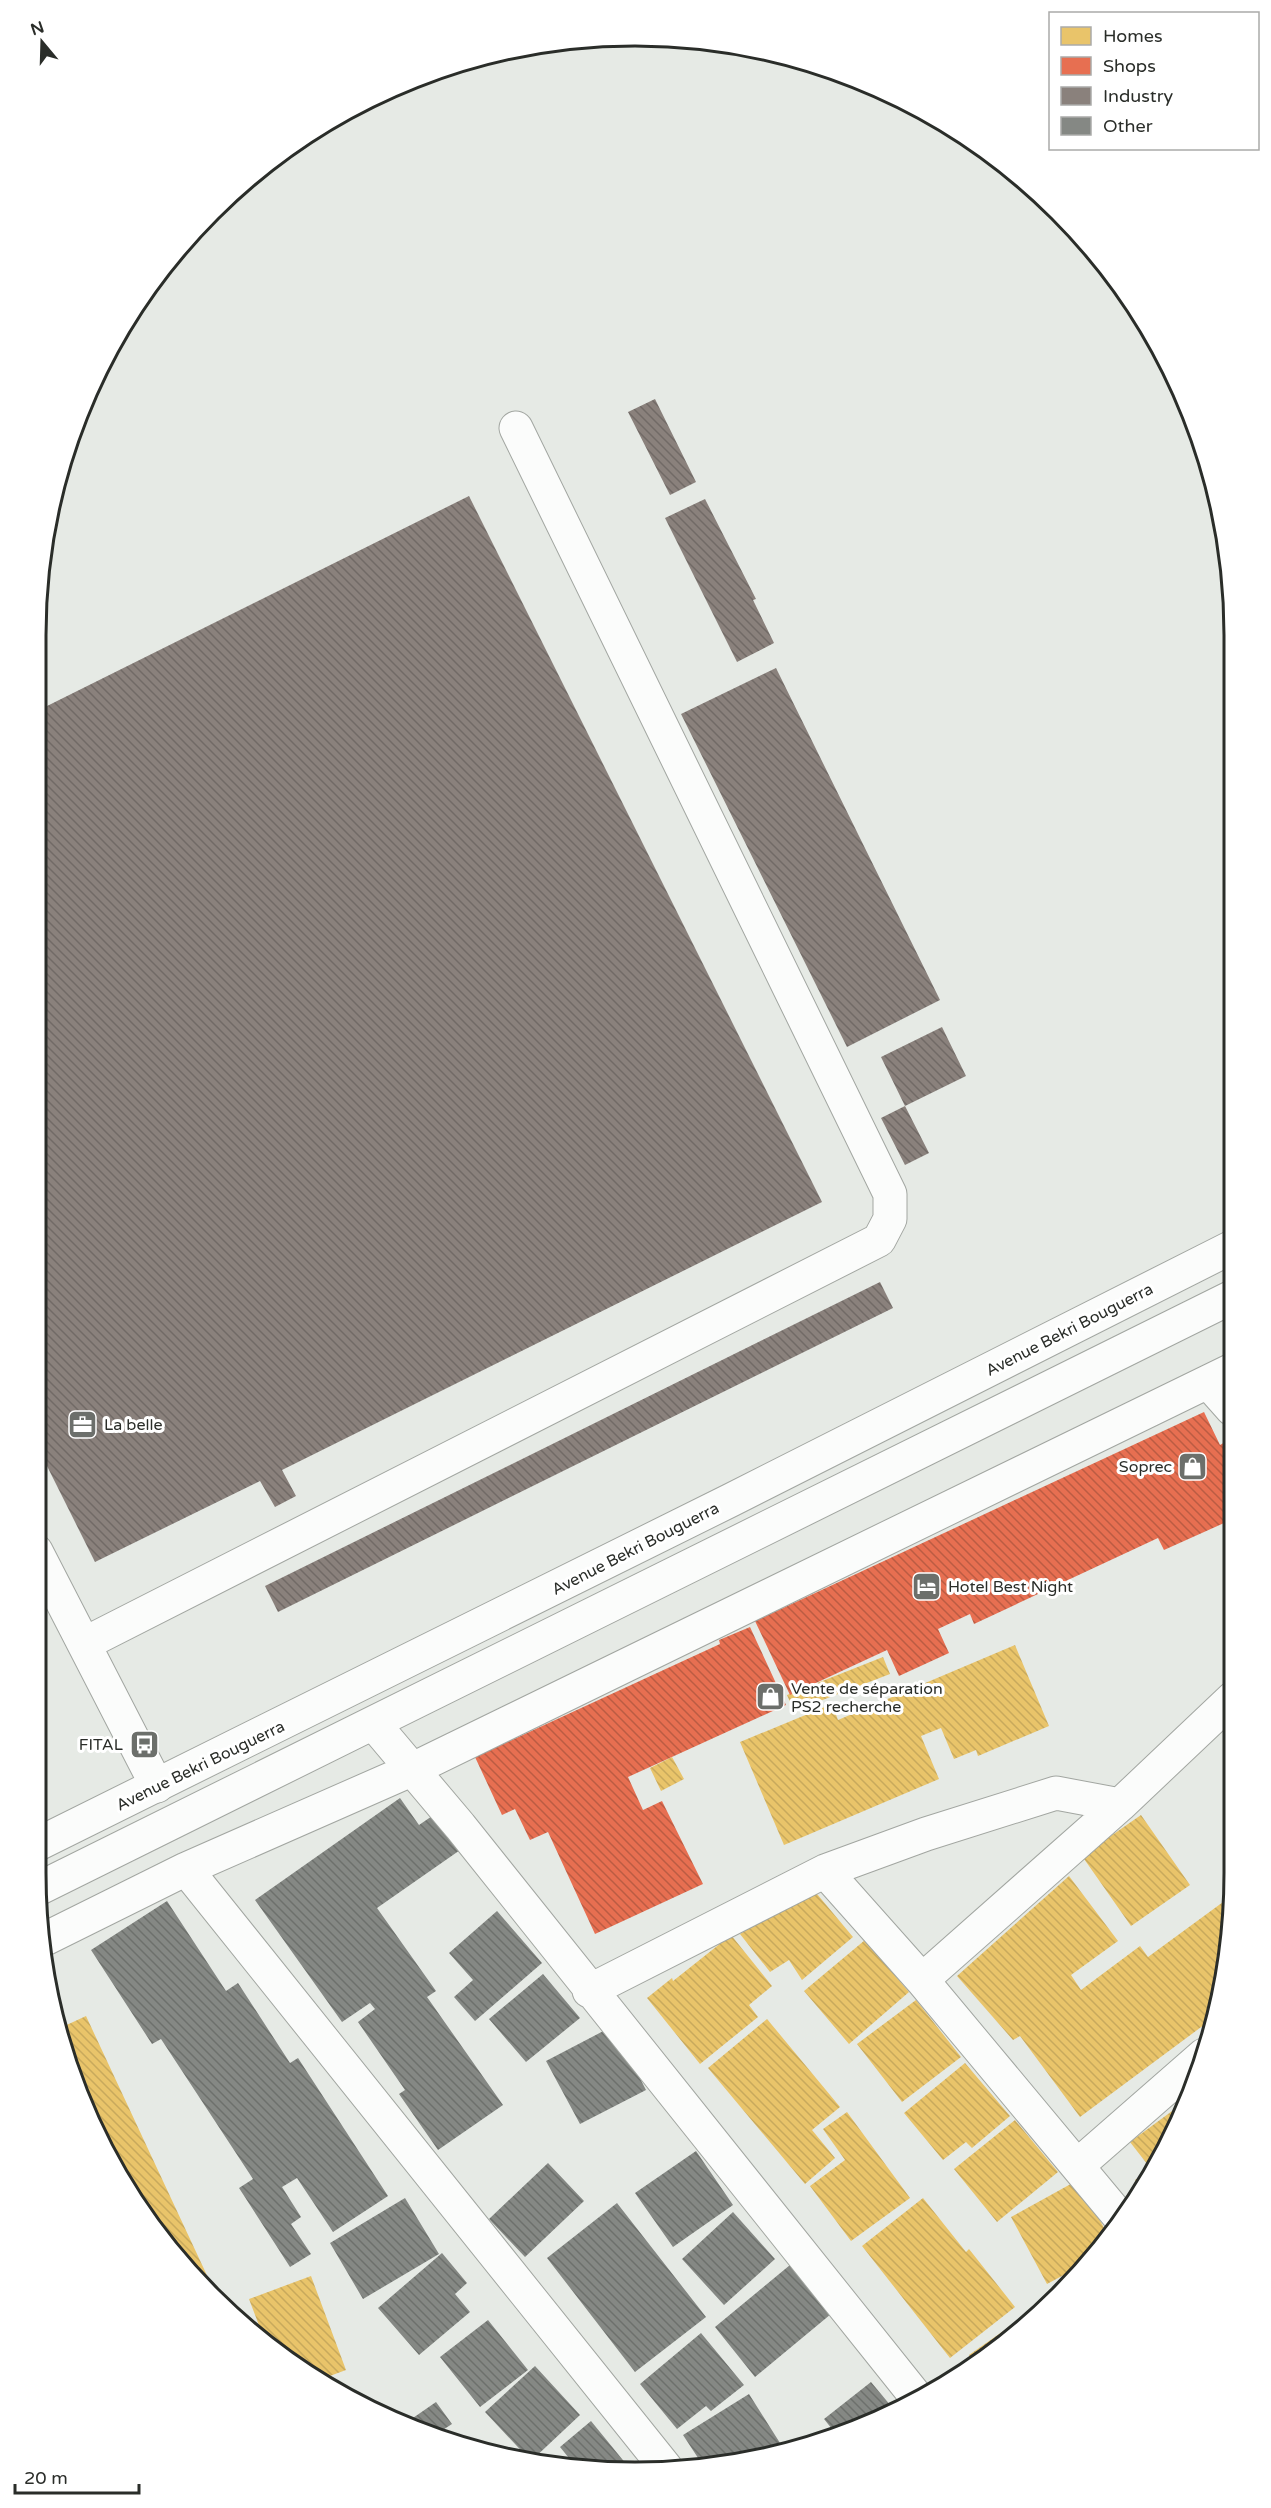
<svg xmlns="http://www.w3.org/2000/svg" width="1271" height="2508" font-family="'Varela Round',sans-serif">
<defs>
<pattern id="homes-back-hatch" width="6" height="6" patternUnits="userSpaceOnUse" patternTransform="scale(1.5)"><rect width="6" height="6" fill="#e9c46a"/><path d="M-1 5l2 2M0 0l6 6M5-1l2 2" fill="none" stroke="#c8a95c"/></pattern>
<pattern id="shops-back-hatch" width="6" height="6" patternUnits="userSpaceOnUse" patternTransform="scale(1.5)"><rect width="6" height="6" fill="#e76f51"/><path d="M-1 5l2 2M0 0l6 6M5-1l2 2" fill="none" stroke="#bb5c43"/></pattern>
<pattern id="industry-back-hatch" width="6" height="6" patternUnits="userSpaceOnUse" patternTransform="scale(1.5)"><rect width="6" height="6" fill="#8a817c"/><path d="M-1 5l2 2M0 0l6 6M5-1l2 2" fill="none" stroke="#716a66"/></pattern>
<pattern id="building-back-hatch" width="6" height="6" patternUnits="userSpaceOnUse" patternTransform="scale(1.5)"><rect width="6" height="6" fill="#858884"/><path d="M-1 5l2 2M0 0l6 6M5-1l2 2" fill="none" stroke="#6d706c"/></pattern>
</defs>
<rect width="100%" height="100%" fill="#e6eae5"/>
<path fill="url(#homes-back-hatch)" d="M1015 1645 1049 1726 978 1756 976 1750 954 1759 941 1728 921 1736 939 1779 784 1845 740 1742 832 1704 838 1720Z
M883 1657 890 1674 794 1711 787 1695Z
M672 1757 684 1779 661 1791 650 1768Z
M1141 1815 1190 1885 1131 1926 1082 1856Z
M1069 1876 1118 1941 1071 1975 1081 1990 1140 1946 1148 1957 1234 1894V1911L1216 2016 1080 2117 1020 2036 1013 2040 957 1976Z
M812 1888 853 1937 802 1980 789 1960 770 1972 740 1934Z
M731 1935 772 1986 749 2005 758 2017 700 2064 647 1998 672 1978 673 1981Z
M865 1940 909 1992 849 2044 804 1991Z
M916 2000 961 2057 902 2102 857 2044Z
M86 2016 218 2299 160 2238 116 2172 68 2066 58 2029Z
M767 2019 840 2107 812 2130 835 2158 805 2184 708 2068Z
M965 2063 1010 2116 972 2148 966 2142 943 2160 904 2113Z
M1187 2100 1173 2137 1143 2191 1135 2180 1151 2169 1130 2142Z
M847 2112 910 2198 851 2241 810 2186 845 2160 823 2129Z
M1015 2120 1058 2172 997 2222 954 2169Z
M1078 2180 1109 2237 1088 2262 1047 2284 1011 2217Z
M923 2198 966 2252 969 2249 1015 2307 950 2358 862 2246Z
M311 2276 346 2370 319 2380 265 2341 249 2299Z
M1035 2309 1039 2315 1000 2348 975 2364 969 2355Z"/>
<path fill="url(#shops-back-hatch)" d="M1204 1412 1220 1445 1232 1438 1233 1519 1164 1550 1158 1538 974 1624 970 1614 938 1629 949 1653 899 1676 887 1650 790 1695 755 1621Z
M750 1627 786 1705 628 1777 643 1810 662 1801 703 1884 595 1934 548 1832 530 1840 515 1809 502 1815 475 1757 670 1667 720 1644 719 1640Z"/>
<path fill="url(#industry-back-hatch)" d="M655 399 696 482 670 495 628 412Z
M469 496 822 1202 282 1470 296 1496 275 1507 260 1481 95 1562 36 1444 37 711Z
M705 499 756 599 753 600 774 643 737 662 665 518Z
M776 668 940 1000 847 1047 681 714Z
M942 1027 966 1076 905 1106 881 1057Z
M905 1106 929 1153 905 1165 881 1118Z
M880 1282 893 1308 278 1612 265 1586Z"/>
<path fill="url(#building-back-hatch)" d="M400 1798 419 1825 438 1812 463 1848 377 1908 436 1991 427 1997 503 2105 438 2150 399 2094 405 2090 358 2022 375 2009 370 2003 342 2022 255 1900Z
M167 1901 226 1991 238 1983 290 2063 298 2058 388 2196 333 2232 297 2178 282 2187 301 2217 291 2224 311 2254 290 2267 239 2188 253 2179 161 2039 152 2044 91 1950Z
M497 1911 542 1963 475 2021 454 1997 473 1980 449 1953Z
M543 1974 580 2018 526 2062 489 2019Z
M613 2026 646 2090 580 2124 546 2061Z
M696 2151 733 2205 673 2247 635 2193Z
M548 2163 584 2201 525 2257 489 2219Z
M405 2198 439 2254 363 2299 330 2243Z
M617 2203 706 2317 635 2372 547 2258Z
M733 2212 775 2259 724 2305 682 2259Z
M442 2253 467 2283 455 2294 470 2312 419 2355 378 2308Z
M790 2265 831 2314 755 2377 715 2327Z
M488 2320 528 2370 480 2407 440 2357Z
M701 2333 744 2385 711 2411 706 2406 677 2429 640 2384Z
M535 2366 580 2415 531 2461 485 2412Z
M871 2382 896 2412 836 2434 824 2419Z
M749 2394 780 2443 756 2458 704 2467 683 2435Z
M436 2402 452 2424 435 2435 417 2430 410 2420Z
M591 2421 631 2470 597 2471 577 2468 560 2447Z"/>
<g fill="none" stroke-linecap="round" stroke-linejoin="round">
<defs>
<path id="minor" d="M1208 1382 1232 1409
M36 1551 157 1786
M84 1644 879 1240 890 1219V1194L516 428
M374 1724 460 1826 918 2399
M186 1869 666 2468
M825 1871 922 1980 1122 2220
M43 1940 186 1869 411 1770 1232 1370
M922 1980 1120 1805
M589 1991 825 1871 926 1834 1056 1793 1120 1805 1233 1698
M1077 2166 1204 2055"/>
<path id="highway" d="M36 1845 731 1500 1232 1247
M38 1889 1232 1297"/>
</defs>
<use href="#minor" stroke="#a2a6a1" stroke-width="35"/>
<use href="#highway" stroke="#a2a6a1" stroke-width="35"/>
<use href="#minor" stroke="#fbfcfb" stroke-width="33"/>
<use href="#highway" stroke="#fbfcfb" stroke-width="33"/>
</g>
<defs>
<symbol id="office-square" viewBox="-11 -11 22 22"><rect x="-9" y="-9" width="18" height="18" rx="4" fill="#6c6f6b" stroke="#fff"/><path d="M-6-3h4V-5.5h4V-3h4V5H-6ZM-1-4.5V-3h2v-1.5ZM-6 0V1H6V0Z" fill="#fff"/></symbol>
<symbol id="shop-square" viewBox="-11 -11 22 22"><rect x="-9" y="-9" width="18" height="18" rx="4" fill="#6c6f6b" stroke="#fff"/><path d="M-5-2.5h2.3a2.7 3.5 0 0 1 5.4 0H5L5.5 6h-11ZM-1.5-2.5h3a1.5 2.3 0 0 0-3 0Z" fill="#fff"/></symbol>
<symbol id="hotel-square" viewBox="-11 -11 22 22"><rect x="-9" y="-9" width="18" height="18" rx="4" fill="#6c6f6b" stroke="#fff"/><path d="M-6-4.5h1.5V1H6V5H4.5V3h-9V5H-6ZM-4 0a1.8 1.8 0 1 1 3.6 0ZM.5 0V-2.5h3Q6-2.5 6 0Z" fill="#fff"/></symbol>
<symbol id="bus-square" viewBox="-11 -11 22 22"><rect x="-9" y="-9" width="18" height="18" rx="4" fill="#6c6f6b" stroke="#fff"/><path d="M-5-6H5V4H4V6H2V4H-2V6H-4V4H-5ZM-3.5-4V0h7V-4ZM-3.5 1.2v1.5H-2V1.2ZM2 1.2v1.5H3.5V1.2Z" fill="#fff"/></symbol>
</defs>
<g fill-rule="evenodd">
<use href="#office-square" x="66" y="1408" width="33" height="33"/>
<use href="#shop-square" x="1176" y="1450" width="33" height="33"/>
<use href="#hotel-square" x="910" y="1570" width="33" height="33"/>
<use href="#shop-square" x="754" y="1680" width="33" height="33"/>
<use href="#bus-square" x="128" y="1728" width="33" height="33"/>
</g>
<g text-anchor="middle" stroke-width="6" stroke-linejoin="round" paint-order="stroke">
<g font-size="16" fill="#2a2d29" stroke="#fff">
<text transform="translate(1069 1329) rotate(-27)" y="6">Avenue Bekri Bouguerra</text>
<text transform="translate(635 1548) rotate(-27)" y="6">Avenue Bekri Bouguerra</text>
<text transform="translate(200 1765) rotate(-26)" y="6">Avenue Bekri Bouguerra</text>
</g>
<g font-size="16" fill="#2a2d29" stroke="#fff" text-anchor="start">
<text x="104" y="1430">La belle</text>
<text x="1172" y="1472" text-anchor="end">Soprec</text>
<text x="948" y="1592">Hotel Best Night</text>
<text x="791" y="1694">Vente de séparation<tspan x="791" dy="18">PS2 recherche</tspan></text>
<text x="123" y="1750" text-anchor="end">FITAL</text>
</g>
</g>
<path d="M0 0H1271V2508H0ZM635 46H635A589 589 0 0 1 1224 635V1873A589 589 0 0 1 635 2462H635A589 589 0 0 1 46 1873V635A589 589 0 0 1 635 46Z" fill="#fff" fill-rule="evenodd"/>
<path fill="none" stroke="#2a2d29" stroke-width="3" d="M635 46H635A589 589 0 0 1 1224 635V1873A589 589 0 0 1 635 2462H635A589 589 0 0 1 46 1873V635A589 589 0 0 1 635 46Z"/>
<rect x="1049" y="12" width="210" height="138" fill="#ffffff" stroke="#aaaba9" stroke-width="1.5"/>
<rect x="1061" y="27" width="30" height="18" fill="#e9c46a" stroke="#aaaba9" stroke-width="1.5"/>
<text x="1103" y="42" font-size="18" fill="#2a2d29">Homes</text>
<rect x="1061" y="57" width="30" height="18" fill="#e76f51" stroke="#aaaba9" stroke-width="1.5"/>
<text x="1103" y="72" font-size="18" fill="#2a2d29">Shops</text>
<rect x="1061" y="87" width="30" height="18" fill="#8a817c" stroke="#aaaba9" stroke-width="1.5"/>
<text x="1103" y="102" font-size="18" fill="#2a2d29">Industry</text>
<rect x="1061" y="117" width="30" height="18" fill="#858884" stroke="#aaaba9" stroke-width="1.5"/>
<text x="1103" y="132" font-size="18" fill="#2a2d29">Other</text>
<g transform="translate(42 42) rotate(341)" stroke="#ffffff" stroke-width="4.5" paint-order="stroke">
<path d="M0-4.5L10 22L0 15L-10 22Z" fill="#2a2d29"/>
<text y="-9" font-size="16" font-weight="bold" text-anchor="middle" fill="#2a2d29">N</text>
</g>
<path d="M15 2484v9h124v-9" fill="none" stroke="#2a2d29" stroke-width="3"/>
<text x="24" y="2484" font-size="18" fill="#2a2d29" stroke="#ffffff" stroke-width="4.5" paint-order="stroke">20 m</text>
</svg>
